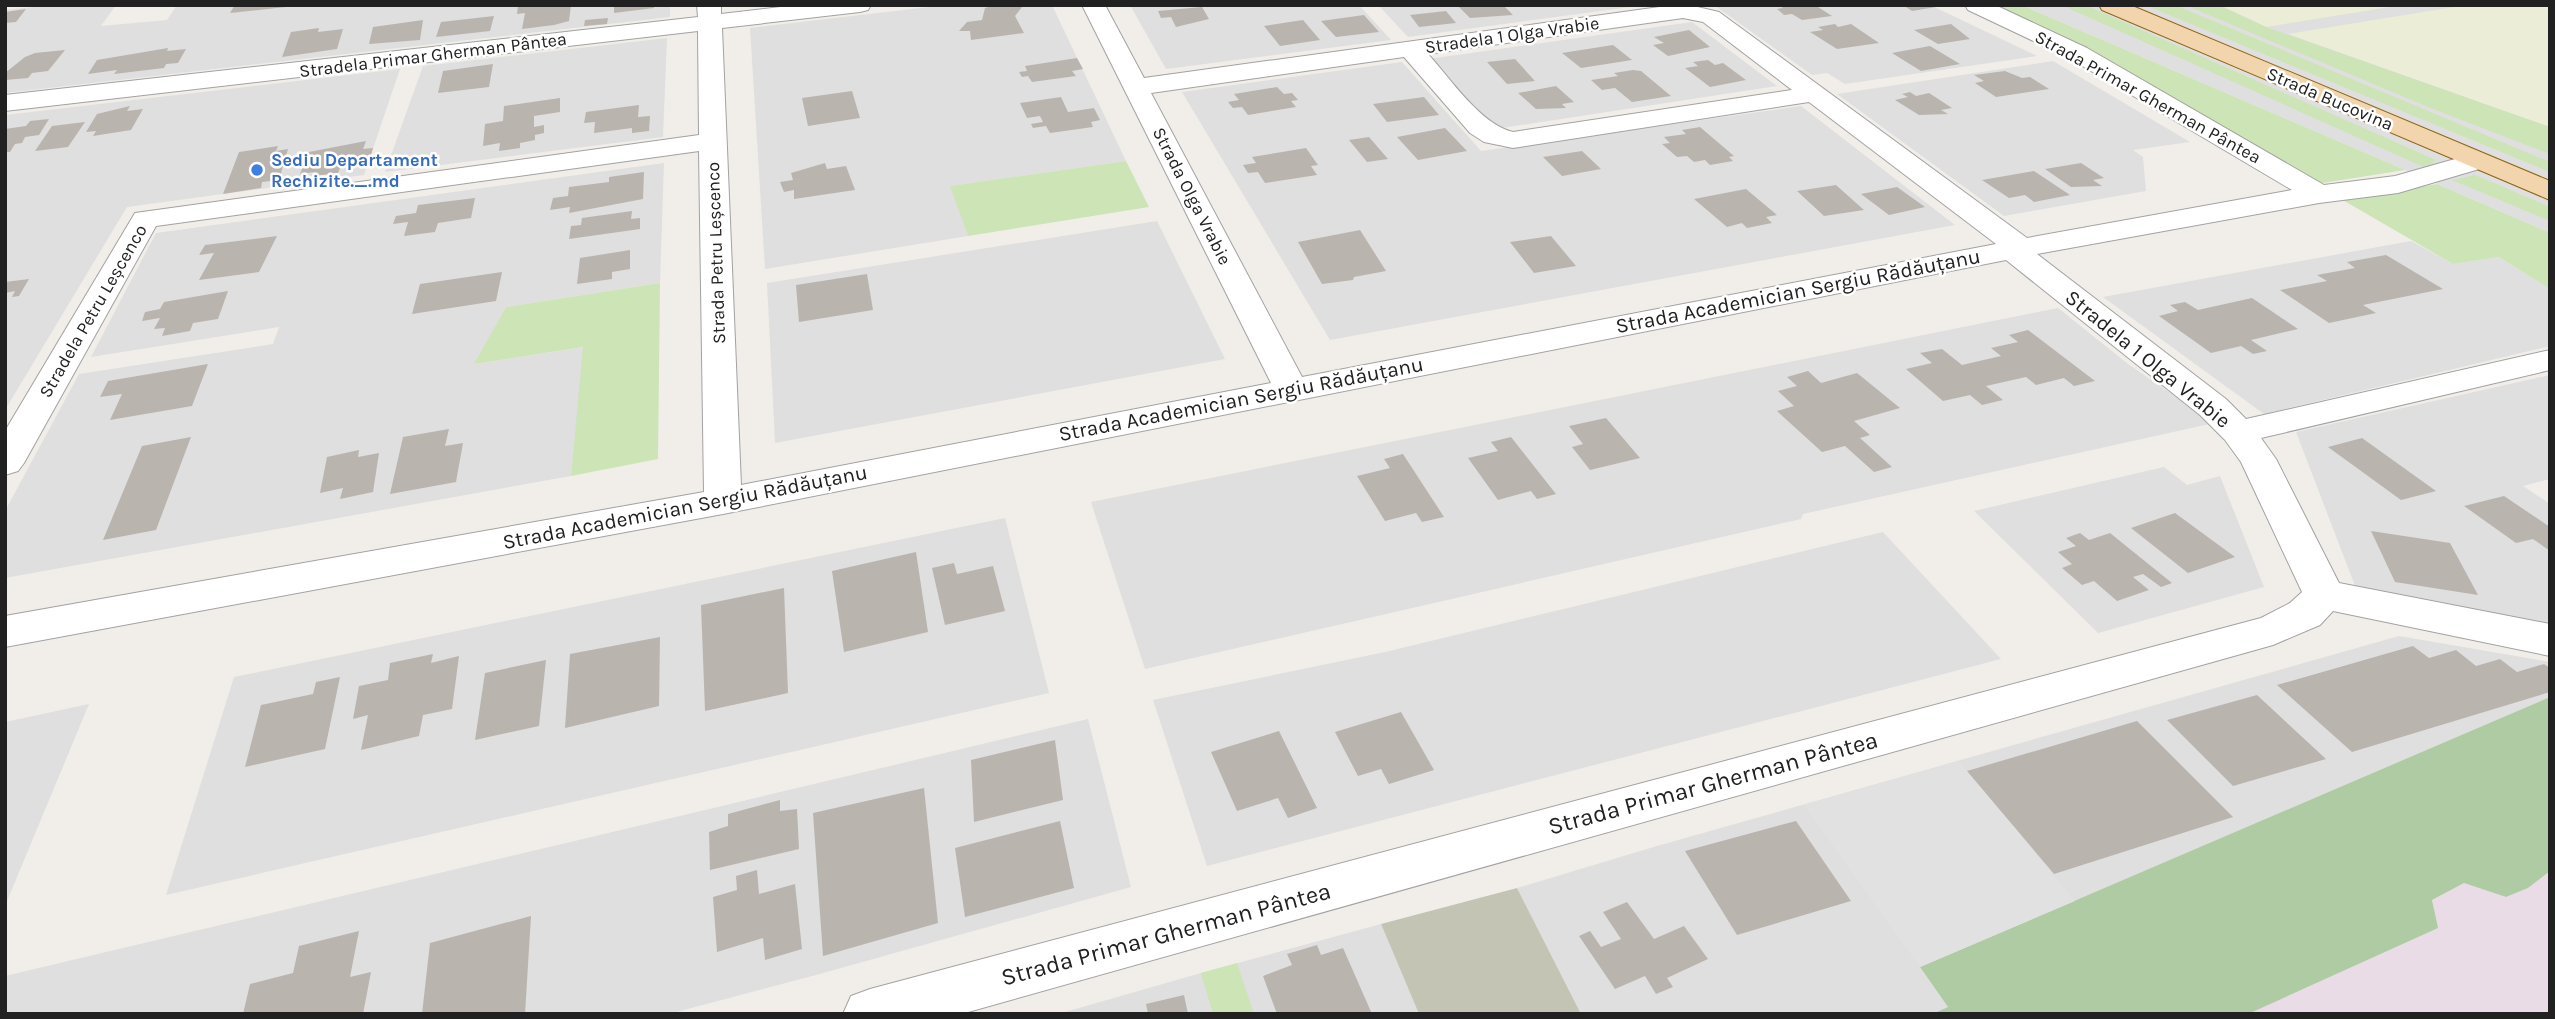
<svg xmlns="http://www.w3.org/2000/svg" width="2555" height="1019" font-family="Karla,sans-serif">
<rect width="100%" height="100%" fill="#f1eee9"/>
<path fill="#dfdfdf" d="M51 5H116L101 26 167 20 177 5H670V17L5 93V10Z
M946 5H1052L1126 161 951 186 968 236 765 269 750 28Z
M1130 5H1359L1391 40 1166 69Z
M1378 5H1645L1408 37Z
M1714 5H1930L2037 56 1845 84 1827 73 1812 75Z
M2021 5H2550V233L2405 170Z
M1692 22 1777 86 1502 128 1486 123 1428 59Z
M667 38 663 137 385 172 423 66Z
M2053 61 2190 142 2133 150 2143 157 2146 191 2004 216 1837 94Z
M1402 62 1481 151 1801 106 1955 225 1330 340 1182 92Z
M400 69 364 175 127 207 5 410V115Z
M664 163 660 283 506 307 475 364 584 347 571 476 5 578V511L79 374 273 344 279 327 91 357 156 233Z
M1157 221 1225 359 775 443 767 283Z
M2411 241 2453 264 2499 257 2550 289V346L2264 414 2103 297Z
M2058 308 2128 364 2214 423 1803 514 1801 519 1145 669 1091 502Z
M2550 375V479L2523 486 2550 504V629L2357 591 2296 432Z
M2164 467 2187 485 2220 476 2264 587 2098 633 1974 511Z
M1005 518 1049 693 166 895 234 677Z
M1883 532 2001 659 1207 866 1153 700 1385 652Z
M2399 636 2550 662V697L1920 967 1948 1007 1932 1014H1581L1517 888 1657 846Z
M89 704 5 906V722Z
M1088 719 1131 887 816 975 669 1014H5V976Z
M1381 924 1419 1014H1058L1201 973Z"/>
<path fill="#e9dce6" d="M2550 871V1014H2248L2437 928 2432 900 2464 883 2506 897 2528 888Z"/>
<path fill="#c4c4b5" d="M1517 888 1581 1014H1419L1381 924Z"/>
<path fill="#ebedd7" d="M2219 5H2402L2266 27Z
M2466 5H2550V127L2288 34Z"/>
<path fill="#cce4b6" d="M1984 5H2021L2405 170 2316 184Z
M2061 5H2085L2436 160 2426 168Z
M2145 5H2175L2550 162V172Z
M2185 5H2219L2266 27 2550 127V154L2433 109Z
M1126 161 1149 207 968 236 950 186Z
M2475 175 2550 207V221L2452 180Z
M2437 184 2550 233V289L2499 257 2453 264 2341 199Z
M660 283 658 459 571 476 583 347 474 364 506 307Z
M1237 963 1254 1014H1213L1201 973Z"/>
<path fill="#aecba3" d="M2550 697V871L2528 888 2506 897 2464 883 2432 900 2438 928 2248 1014H1932L1948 1007 1920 967Z"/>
<path fill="#e1e1e1" d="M1959 761 2075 901 1920 967 1804 805Z"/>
<path fill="#bab4af" d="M235 5H286V7L230 13Z
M571 5 569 21 554 25 522 29 525 13 517 14 518 6Z
M614 5H654V8L614 13Z
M995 5 1022 7 1015 16 1024 33 971 40 970 31H959L967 22 982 20 985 8Z
M1457 5H1503L1513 15 1470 18Z
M1778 5H1815L1832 16 1802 20 1792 14 1784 15 1777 9 1783 8Z
M1903 5H1932L1936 7 1912 11Z
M1202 7 1209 19 1176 27 1171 17 1161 18 1158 11Z
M26 9 16 22 5 23V12Z
M1446 11 1456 23 1419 27 1410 15Z
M1364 15 1379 32 1336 37 1321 21Z
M494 16 490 31 436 37 441 22Z
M608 18 607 24 584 26 585 20Z
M423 20 420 40 369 44 373 27Z
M1303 20 1320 40 1280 46 1264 26Z
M1835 24 1838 27 1851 24 1879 43 1837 49 1810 32 1823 30 1818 27Z
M1951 24 1970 39 1938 44 1914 30Z
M319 28 318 32 343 29 337 49 282 57 291 32Z
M1689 30 1710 47 1668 56 1653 45 1664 43 1654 37Z
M1613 45 1632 60 1581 68 1562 53Z
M1930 46 1960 64 1921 71 1892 53Z
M168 48 167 51 186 49 178 63 166 64 164 68 114 74 117 70 88 74 97 60Z
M65 50 48 71 32 73 28 78 5 80V73L25 57 35 53Z
M1077 58 1083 69 1072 71 1076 76 1032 82 1028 76 1022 77 1019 72 1027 71 1025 66Z
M1515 59 1535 81 1507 84 1487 62Z
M1708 60 1715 65 1723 63 1746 80 1710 87 1685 68 1698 66 1693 62Z
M493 64 489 87 438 93 443 71Z
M1633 70 1641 71 1671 96 1632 102 1615 88 1602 90 1591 80 1618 76 1614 73Z
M2005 71 2022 78 2030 77 2049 89 1996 97 1975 83 1984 81 1974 75Z
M1556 86 1574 102 1562 104 1566 108 1536 109 1518 93Z
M1277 87 1284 94 1292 93 1298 100 1291 101 1296 107 1248 115 1242 107 1233 108 1228 102 1239 100 1234 94Z
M852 91 860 118 808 126 802 98Z
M1910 92 1916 96 1929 93 1952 108 1941 110 1948 114 1919 115 1895 100 1908 97 1902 94Z
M1061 97 1068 112 1094 108 1100 120 1091 122 1093 127 1050 133 1046 126 1033 128 1031 124 1043 122 1040 116 1027 118 1020 103Z
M1424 97 1439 115 1387 122 1373 104Z
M560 98V112L534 116V127L544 125V133L535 135V140L520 143V148L499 151 500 143 483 146 485 124 503 121 504 106Z
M639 105 638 117 650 116 649 131 632 133V128L594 133 595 122 584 123 586 112Z
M130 106 127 111 143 109 131 130 93 136 96 131 86 132 97 114Z
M49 119 39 135 25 137 22 143 15 144 10 152H5V129L26 126 30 121Z
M85 122 68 147 35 151 52 126Z
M1700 127 1734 156 1729 157 1733 161 1710 165 1705 160 1694 162 1687 156 1677 157 1662 144 1670 143 1664 137 1686 134 1682 130Z
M1445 128 1467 151 1418 160 1397 137Z
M1369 137 1388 159 1367 162 1349 140Z
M366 141 363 149 373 148 370 159 358 161 356 166 340 168 338 173 314 176 315 172 300 174 309 152Z
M278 146 276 151 288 149 279 180 262 182 261 188 223 194 239 152Z
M1306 148 1318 165 1311 166 1317 175 1265 183 1258 172 1248 173 1243 165 1256 163 1252 157Z
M1582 151 1601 169 1562 176 1543 157Z
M825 163 827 169 846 166 855 190 794 199V190L784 192 780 182 793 180 791 173Z
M2081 163 2104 178 2093 180 2102 186 2071 187 2045 169Z
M2034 171 2070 195 2034 202 2025 195 2009 198 1982 180Z
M644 172 643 199 569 213 570 207 550 210 553 198 568 196 569 187 609 182V177Z
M1836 185 1864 210 1824 216 1797 191Z
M1897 187 1925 207 1889 215 1861 194Z
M1746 189 1777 215 1766 217 1772 223 1747 228 1742 223 1727 227 1694 199Z
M475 198 471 218 438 223 435 232 404 236 408 222 393 224 396 216 416 213 418 205Z
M632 211 631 219 640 218V229L569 239 571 226 581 225 582 218Z
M1360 230 1386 271 1354 277 1353 280 1322 284 1298 242Z
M277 236 259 272 199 280 214 253 199 255 205 245Z
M1551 236 1576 266 1534 273 1510 242Z
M630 250V269L612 272V279L577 284 580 258Z
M2386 255 2443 289 2363 305 2376 313 2329 323 2280 290 2327 281 2317 275 2355 268 2347 262Z
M502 272 496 301 412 314 420 284Z
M867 274 873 310 799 322 796 285Z
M29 279 19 296 12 297 15 291 5 293V282Z
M228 291 218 319 193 323 190 331 162 336 165 328 154 329 160 318 142 321 145 312 160 309 164 302Z
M2252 298 2298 329 2251 340 2267 351 2253 354 2241 346 2211 353 2159 316 2178 311 2170 305 2185 302 2198 310Z
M2028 330 2095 381 2074 386 2064 378 2036 385 2026 377 1986 386 2003 400 1982 405 1970 395 1943 401 1906 369 1932 363 1920 353 1942 349 1962 365 2001 356 1991 348 2018 342 2009 335Z
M208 364 192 406 110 420 122 394 100 397 108 381Z
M1808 371 1821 383 1857 373 1900 408 1854 421 1870 435 1860 438 1892 467 1874 472 1845 446 1822 452 1777 411 1794 406 1778 391 1797 386 1787 377Z
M1606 418 1640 458 1590 470 1572 447 1583 444 1569 426Z
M449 429 445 446 463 443 456 482 390 494 403 437Z
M191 437 156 530 103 540 142 446Z
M1511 437 1556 494 1537 499 1531 491 1498 500 1468 458 1498 451 1491 442Z
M2362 438 2436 491 2401 500 2328 447Z
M359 450 358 457 379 453 373 492 340 499 343 488 320 493 327 457Z
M1403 454 1444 517 1422 522 1416 513 1385 521 1357 476 1390 468 1384 459Z
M2504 496 2550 527V551L2533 539 2516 543 2464 506Z
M2175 513 2235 557 2188 573 2131 528Z
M2371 531 2450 543 2478 595 2395 582Z
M2080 533 2089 540 2110 533 2172 583 2161 587 2143 574 2133 577 2149 590 2117 601 2094 581 2082 585 2062 568 2072 564 2058 552 2076 546 2066 538Z
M916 552 928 632 844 652 832 571Z
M954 563 957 574 993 566 1005 611 945 625 932 568Z
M784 588 788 693 705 711 701 605Z
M660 637 659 706 565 728 570 654Z
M2413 646 2429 658 2456 650 2476 666 2500 659 2517 672 2544 664 2550 668V692L2352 752 2277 685Z
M433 654 431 663 459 656 452 709 423 715 419 736 361 750 368 715 353 719 359 686 388 680 390 663Z
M546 660 539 726 475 740 485 673Z
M340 677 325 749 245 767 261 705 313 694 316 682Z
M2257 695 2326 759 2233 786 2167 720Z
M1401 712 1434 770 1389 784 1381 769 1358 776 1335 732Z
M2137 721 2233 817 2054 874 1967 771Z
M1279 731 1317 808 1288 818 1278 798 1237 811 1211 752Z
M1055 740 1063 800 974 822 971 760Z
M924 788 938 923 823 956 813 813Z
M780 800V811L797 809 799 849 710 870 709 832 728 826V814Z
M1060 821 1074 888 965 917 955 848Z
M1796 821 1851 901 1737 935 1685 851Z
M757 870 759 894 795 884 802 949 765 960 763 938 717 952 713 897 737 890 736 876Z
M1627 902 1654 939 1684 926 1708 959 1667 978 1673 987 1656 994 1645 976 1615 989 1579 936 1590 931 1601 947 1621 939 1603 912Z
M531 916 525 1014H422L430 943Z
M359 931 350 977 371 972 363 1014H243L250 984 293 973 299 946Z
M1317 945 1321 955 1343 948 1372 1014H1277L1263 976 1292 965 1287 954Z
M1184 995 1188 1014H1148L1146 1004Z"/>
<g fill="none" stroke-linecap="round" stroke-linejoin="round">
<defs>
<path id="minor" d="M697 5H721V14L797 5H871L868 10 860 12 722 28 741 485 1271 383 1082 5H1105L1144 78 1674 5H1689L1719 12 2027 238 2292 190 2069 58 1968 10 1965 5H1995L2087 48 2324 185 2395 176 2476 153 2486 155 2490 161 2486 167 2398 193 2319 203 2037 254 2226 399 2246 419 2550 350V370L2261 438 2276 459 2339 583 2550 624V656L2333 611 2320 625 2273 645 961 1014H843L851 996 870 989 2261 618 2290 603 2302 592 2241 462 2225 440 2200 415 2006 260 723 514 5 647V616L704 492 699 151 156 226 24 463 18 471 5 475V431L135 213 699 135 698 31 5 111V95L698 17ZM1683 18 1703 22 1792 90 1513 132C1481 125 1450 78 1428 54ZM1404 57 1470 133 1484 142 1513 148 1809 102 1996 244 1302 377 1151 93Z"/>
<path id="major" d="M2099 5H2130L2550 181V200L2102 10Z"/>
</defs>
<use href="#minor" stroke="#a2a2a2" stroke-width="2"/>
<use href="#major" stroke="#8d6612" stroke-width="2"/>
<use href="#minor" fill="#fff" fill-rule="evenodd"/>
<use href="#major" fill="#f2d5ad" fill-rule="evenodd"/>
</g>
<circle fill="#3f7fe0" stroke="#fff" stroke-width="2.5" cx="257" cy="170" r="7"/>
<g text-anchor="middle" stroke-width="5" stroke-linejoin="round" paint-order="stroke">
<g font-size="18" fill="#212121" stroke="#fff">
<text transform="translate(1512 35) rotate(-8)" y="6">Stradela 1 Olga Vrabie</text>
<text transform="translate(433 55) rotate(-7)" y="6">Stradela Primar Gherman Pântea</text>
<text transform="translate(2148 97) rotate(29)" y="6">Strada Primar Gherman Pântea</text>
<text transform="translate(2330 99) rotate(23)" y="6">Strada Bucovina</text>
<text transform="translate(1192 196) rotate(63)" y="6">Strada Olga Vrabie</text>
<text transform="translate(716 253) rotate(-92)" y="6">Strada Petru Leșcenco</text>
<text transform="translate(93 311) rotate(-60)" y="6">Stradela Petru Leșcenco</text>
</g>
<g font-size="18" font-weight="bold" fill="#366cbe" stroke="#fff" text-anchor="start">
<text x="271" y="166">Sediu Departament<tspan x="271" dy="21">Rechizite._.md</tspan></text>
</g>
<g font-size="21" fill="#212121" stroke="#fff">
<text transform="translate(1798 291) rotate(-11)" y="7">Strada Academician Sergiu Rădăuțanu</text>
<text transform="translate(2148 359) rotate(39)" y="7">Stradela 1 Olga Vrabie</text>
<text transform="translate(1241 399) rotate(-11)" y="7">Strada Academician Sergiu Rădăuțanu</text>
<text transform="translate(685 507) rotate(-11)" y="7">Strada Academician Sergiu Rădăuțanu</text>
</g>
<g font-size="24" fill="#212121" stroke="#fff">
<text transform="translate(1713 783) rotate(-15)" y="8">Strada Primar Gherman Pântea</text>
<text transform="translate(1166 934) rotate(-15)" y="8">Strada Primar Gherman Pântea</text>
</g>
</g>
<rect width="2555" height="1019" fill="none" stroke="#212121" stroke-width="14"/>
</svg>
